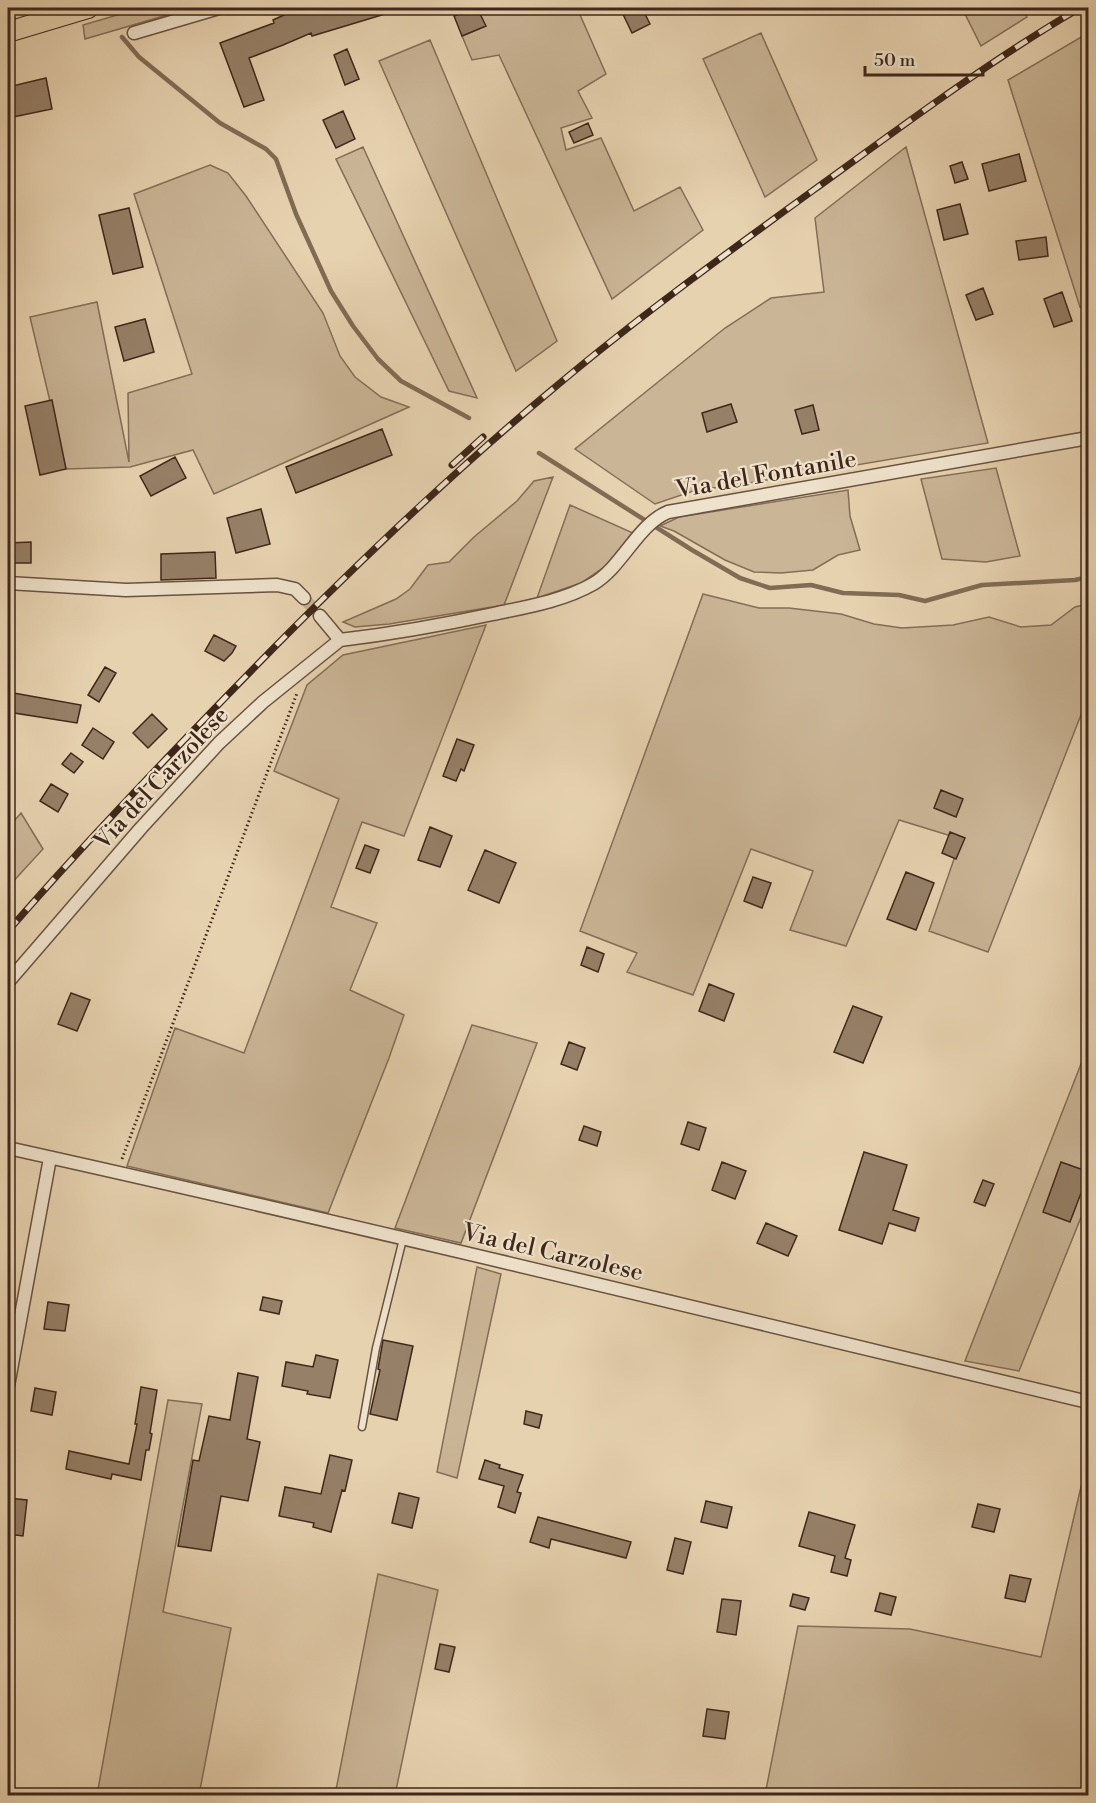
<svg xmlns="http://www.w3.org/2000/svg" width="1096" height="1803" font-family="'Libre Bodoni',serif">
<rect width="100%" height="100%" fill="#e7d2b0"/>
<filter id="stains"><feTurbulence type="fractalNoise" baseFrequency=".00333" numOctaves="4"/><feColorMatrix values="0 0 0 0 .2 0 0 0 0 .09 0 0 0 0 .02 0 0 0 .5 -.17"/></filter>
<radialGradient id="worn" r=".72"><stop offset=".6" stop-color="#630" stop-opacity="0"/><stop offset="1" stop-color="#630" stop-opacity=".3"/></radialGradient>
<path fill="#cab596" stroke="#846e58" stroke-width="1.5" d="M141 8H191L85 39 83 25Z
M478 8H577L606 74 578 91 592 118 561 128 566 150 601 138 634 211 680 187 703 230 612 299 499 55 472 60 462 36 485 26Z
M962 8H1022L1027 17 981 46Z
M761 33 817 160 765 197 703 59Z
M1088 33V305L1080 307 1008 80Z
M430 40 557 341 516 371 379 61Z
M363 147 477 398 449 391 336 159Z
M906 147 988 443 725 487 699 489 655 504 575 449 725 328 771 298 824 292 815 218Z
M210 165 228 173 246 196 323 313 340 356 355 377 381 397 409 407 214 494 193 450 130 467 66 469 30 317 97 302 129 462 128 393 192 374 134 194Z
M996 468 1020 556 986 562 942 559 921 479Z
M553 477 504 605 389 624 355 627 343 622 396 599 410 589 428 565 449 562 474 537 517 501 534 481Z
M848 490 850 516 860 550 838 555 813 570 781 573 754 572 725 560 674 531 660 526 679 517Z
M570 505 633 533 607 565 581 583 537 598Z
M703 594 759 608H789L841 614 874 624 902 628 953 625 989 617 1021 627 1051 625 1075 607 1088 604V697L988 952 929 931 961 839 899 820 846 946 790 930 813 871 751 849 693 995 627 972 637 953 580 931Z
M486 625 404 836 362 822 331 907 377 923 350 990 404 1015 389 1058 328 1213 127 1166 175 1028 244 1053 339 799 274 771 307 685 343 655Z
M21 813 43 849 8 887V828Z
M472 1025 537 1043 461 1243 395 1228Z
M1088 1046V1200L1019 1371 965 1361Z
M477 1267 501 1274 457 1478 437 1472Z
M168 1400 202 1404 163 1612 231 1628 199 1795H97Z
M1088 1457V1795H765L798 1626 910 1629 1041 1657Z
M378 1574 438 1590 395 1795H335Z"/>
<g fill="none" stroke-linecap="round" stroke-linejoin="round">
<path stroke="#816b55" stroke-width="4.5" d="M8 10 17 8
M122 37 139 57 220 123 266 149 276 159 296 214 331 291 353 326 378 359 401 381 469 418
M539 453 692 550 740 578 770 588 811 585 843 593 899 595 925 601 982 585 1075 580 1088 577"/>
</g>
<path fill="#968068" stroke="#3e271a" stroke-width="1.5" d="M313 8H394L395 11 312 36 311 33 283 45 249 58 264 100 244 107 220 43 274 23 273 20 297 9 298 12Z
M474 8H477L486 26 462 36 454 16Z
M620 8H642L650 24 632 33Z
M347 49 359 79 345 85 334 55Z
M46 78 52 109 8 118V87Z
M343 111 355 139 336 148 323 120Z
M588 123 593 135 574 143 569 132Z
M1019 154 1026 181 989 191 982 164Z
M962 162 968 179 955 183 950 166Z
M960 204 968 234 944 240 937 210Z
M129 208 143 267 113 274 99 215Z
M1046 237 1048 256 1019 260 1016 241Z
M983 288 993 314 976 320 966 295Z
M1062 292 1072 321 1054 327 1044 299Z
M145 319 154 352 124 361 115 327Z
M52 400 66 469 40 475 25 406Z
M731 404 737 422 707 432 702 413Z
M813 405 819 430 802 434 795 410Z
M382 429 392 455 296 493 286 467Z
M175 457 186 478 151 496 140 476Z
M261 509 270 544 236 553 227 518Z
M31 542V563H8V543Z
M215 552 216 578 161 580V554Z
M214 635 236 646 232 653 224 661 205 651Z
M105 667 116 673 99 702 88 695Z
M8 692 81 705 77 723 8 712Z
M152 714 167 729 148 748 133 733Z
M93 728 114 742 103 759 82 745Z
M457 739 474 745 464 771 461 769 456 781 443 776Z
M71 753 83 762 74 773 62 764Z
M51 784 68 794 58 812 40 801Z
M941 790 963 799 956 817 934 808Z
M430 827 452 836 440 867 418 860Z
M950 832 965 838 956 859 942 853Z
M365 845 379 850 370 873 356 868Z
M485 850 516 863 499 903 468 890Z
M906 872 934 883 916 930 887 919Z
M753 877 771 883 762 908 744 901Z
M587 947 604 954 598 972 581 965Z
M709 984 734 994 724 1021 699 1011Z
M71 993 90 1000 77 1031 58 1024Z
M853 1006 882 1017 863 1063 834 1052Z
M569 1042 585 1048 577 1070 561 1064Z
M688 1122 706 1128 699 1150 681 1144Z
M584 1126 601 1132 597 1146 579 1140Z
M864 1152 907 1165 893 1210 919 1218 915 1231 889 1223 882 1244 839 1230Z
M722 1162 746 1171 735 1199 712 1190Z
M1061 1162 1089 1172 1070 1222 1043 1212Z
M983 1180 994 1184 985 1206 974 1202Z
M766 1223 797 1236 788 1256 757 1243Z
M263 1297 282 1301 279 1314 260 1310Z
M48 1302 69 1305 65 1331 44 1329Z
M383 1340 413 1346 397 1420 370 1414 380 1370 378 1369Z
M316 1355 338 1360 330 1398 307 1394 308 1391 282 1386 286 1362 313 1367Z
M238 1373 258 1377 247 1439 260 1442 248 1501 221 1496 211 1551 178 1546 193 1460 199 1461 209 1416 230 1420Z
M141 1387 157 1390 150 1433 152 1434 149 1450H146L141 1480 112 1474 111 1479 66 1469 69 1451 129 1464 137 1424H135Z
M35 1388 56 1392 52 1415 31 1411Z
M526 1411 542 1415 539 1428 524 1424Z
M330 1455 352 1460 345 1491 342 1490 331 1532 313 1527 314 1523 279 1516 285 1487 321 1494Z
M485 1460 500 1465 499 1468 523 1475 517 1492 521 1493 515 1513 498 1507 504 1486 479 1479Z
M399 1493 419 1498 412 1528 392 1523Z
M8 1498 27 1500 23 1536 8 1534Z
M706 1501 732 1507 727 1528 701 1522Z
M978 1504 1000 1509 994 1532 972 1527Z
M809 1512 855 1525 845 1558 851 1560 847 1576 831 1572 835 1556 799 1546Z
M538 1517 631 1542 626 1558 551 1539 549 1548 530 1542Z
M675 1538 691 1542 683 1574 667 1570Z
M1010 1575 1031 1579 1025 1602 1005 1598Z
M880 1593 896 1597 891 1615 875 1611Z
M793 1594 809 1598 805 1610 790 1606Z
M722 1599 741 1601 736 1635 717 1632Z
M440 1644 455 1647 449 1672 435 1669Z
M707 1709 729 1712 725 1739 703 1736Z"/>
<g fill="none" stroke-linecap="round" stroke-linejoin="round">
<path stroke="#c5b092" stroke-width="12" stroke-dasharray="12 6" stroke-linecap="butt" d="M304 598 320 616"/>
<defs>
<path id="service" d="M362 1427 376 1348 403 1239"/>
<path id="minor" d="M134 33 219 8
M8 583 126 590 277 585 295 589 304 598
M320 616 340 640
M340 640C391 634 442 625 493 614 526 607 563 601 593 584 623 566 637 525 668 512L1088 438
M8 982 141 828 219 743 263 702 340 640
M8 1148C369 1228 729 1316 1088 1402
M8 1386 50 1158"/>
<path id="primary" d="M8 32 88 8"/>
</defs>
<use href="#service" stroke="#685240" stroke-width="9"/>
<use href="#minor" stroke="#685240" stroke-width="15"/>
<use href="#primary" stroke="#3e271a" stroke-width="22"/>
<path stroke="#3e271a" stroke-width="3" stroke-dasharray="1.5 3" stroke-linecap="butt" d="M122 1159 297 693"/>
<use href="#service" stroke="#efe2cc" stroke-width="6"/>
<use href="#minor" stroke="#efe2cc" stroke-width="12"/>
<use href="#primary" stroke="#e7d2b0" stroke-width="20"/>
<defs>
<path id="rail" d="M452 465 483 437
M8 931C75 854 145 780 217 706 324 595 435 487 554 388 638 317 727 253 815 189 901 127 989 61 1080 8"/>
</defs>
<use href="#rail" stroke="#3e271a" stroke-width="7"/>
<use href="#rail" stroke="#efe2cc" stroke-width="4.5" stroke-dasharray="14" stroke-linecap="butt"/>
</g>
<g text-anchor="middle" stroke-width="4.5" stroke-linejoin="round" paint-order="stroke">
<g font-size="24" fill="#3e271a" stroke="#efe2cc">
<text transform="translate(766 474) rotate(-10)" y="8">Via del Fontanile</text>
<text transform="translate(161 778) rotate(-47)" y="8">Via del Carzolese</text>
<text transform="translate(553 1252) rotate(13)" y="8">Via del Carzolese</text>
</g>
</g>
<rect width="1096" height="1803" fill="none" stroke="#e7d2b0" stroke-width="30"/>
<rect x="9" y="9" width="1078" height="1785" fill="none" stroke="#3e271a" stroke-width="3"/>
<rect x="15" y="15" width="1066" height="1773" fill="none" stroke="#3e271a" stroke-width="1.5"/>
<path d="M865 66v9h118v-9" fill="none" stroke="#3e271a" stroke-width="3"/>
<text x="874" y="66" font-size="18" fill="#3e271a" stroke="#efe2cc" stroke-width="4.5" paint-order="stroke">50 m</text>
<rect width="100%" height="100%" filter="url(#stains)"/>
<rect width="100%" height="100%" fill="url(#worn)"/>
</svg>
